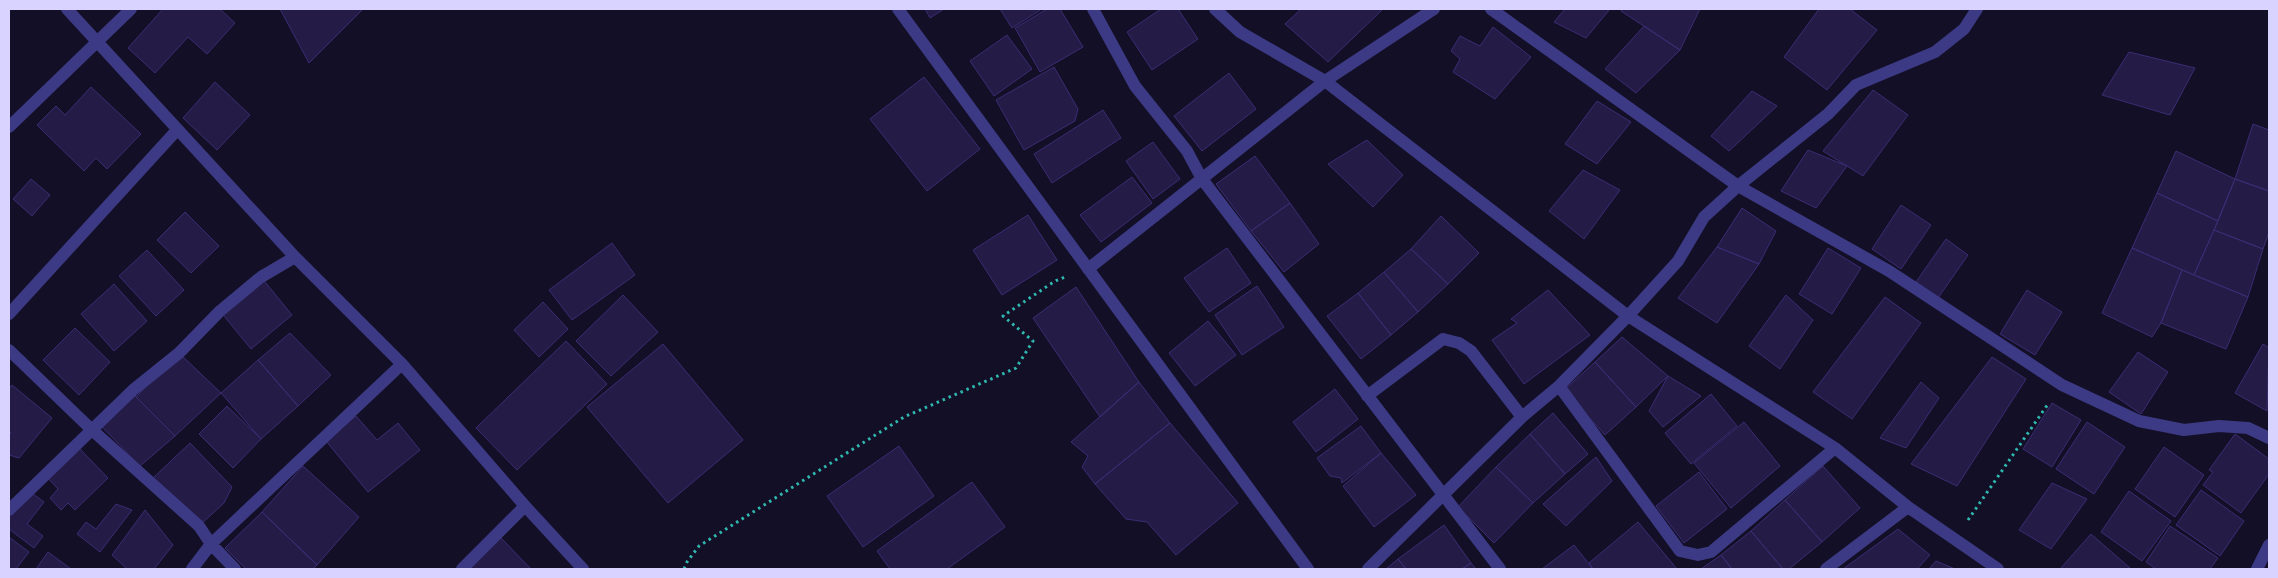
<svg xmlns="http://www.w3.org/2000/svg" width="2278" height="578" font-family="Inter,sans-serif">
<rect width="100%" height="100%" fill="#130f26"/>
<path fill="#241b47" stroke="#3b2d73" d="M163 9H220L235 23 207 54 188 37 155 73 128 48Z
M280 9H363L309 63Z
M925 9H944L930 18Z
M1000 9H1042L1012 28Z
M1047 9H1060L1083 47 1040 72 1015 28Z
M1161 9H1178L1198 39 1152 70 1127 32Z
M1301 9H1381L1382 10 1328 62 1285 24Z
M1565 9H1610L1586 38 1554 22Z
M1622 9H1700L1680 50 1621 11Z
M1819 9H1850L1877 30 1827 90 1784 57Z
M1644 26 1680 50 1636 93 1605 69Z
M1493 27 1531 57 1495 99 1453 72 1460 59 1451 51 1460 36 1480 46Z
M1007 35 1032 69 994 96 970 61Z
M2129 52 2195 68 2170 115 2102 95Z
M1054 67 1078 109 1075 121 1024 150 996 100Z
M1229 73 1256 109 1202 151 1174 116Z
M924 77 980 149 927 191 870 119Z
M215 82 250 115 217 150 183 118Z
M91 87 141 134 107 169 96 158 84 171 37 125 56 106 65 115Z
M1873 90 1908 115 1863 176 1823 151Z
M1752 91 1777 106 1729 151 1711 136Z
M1597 101 1631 122 1597 164 1565 144Z
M1103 110 1121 138 1052 183 1034 154Z
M2253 124 2269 130V191L2235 179Z
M1367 140 1403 175 1373 207 1328 164Z
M1153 142 1180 179 1153 199 1126 161Z
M1808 150 1847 166 1816 208 1781 191Z
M2176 151 2235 179 2218 221 2157 193Z
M1255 156 1290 203 1251 231 1216 184Z
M1583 170 1620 190 1584 239 1549 211Z
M1132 177 1152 203 1101 242 1080 215Z
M31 179 50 195 32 216 13 199Z
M2235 179 2269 191V232L2263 249 2214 230Z
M2157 193 2218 221 2194 275 2132 248Z
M1290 203 1319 244 1284 272 1251 231Z
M1901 205 1931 225 1901 269 1872 249Z
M1742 208 1776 231 1759 264 1717 247Z
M185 212 219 246 191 273 157 240Z
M1028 215 1057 260 1002 295 973 250Z
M1441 216 1479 253 1448 284 1411 249Z
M2214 230 2263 249 2248 297 2194 275Z
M1946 239 1968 255 1938 298 1916 282Z
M612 243 635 275 572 320 549 290Z
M1717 247 1759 264 1717 323 1678 298Z
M1227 248 1251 283 1209 312 1184 278Z
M1828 248 1861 268 1832 314 1799 294Z
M2132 248 2182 270 2161 323 2152 337 2102 313Z
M1411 249 1448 284 1418 312 1384 272Z
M147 250 184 290 156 316 119 276Z
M2182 270 2248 297 2226 349 2161 323Z
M1384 272 1418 312 1391 335 1358 293Z
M261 277 292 315 251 349 220 311Z
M114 284 147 321 114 351 81 314Z
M1257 286 1284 327 1242 355 1215 315Z
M1076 287 1139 382 1100 417 1033 318Z
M1548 290 1590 335 1524 384 1492 340 1517 323 1511 319Z
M2027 290 2062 312 2035 355 2000 334Z
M1358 293 1391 335 1361 359 1327 316Z
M623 295 658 332 611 376 576 341Z
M1786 295 1813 320 1780 369 1749 346Z
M1885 297 1921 323 1852 419 1813 392Z
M543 302 568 329 539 357 514 330Z
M1208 321 1236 355 1195 386 1169 353Z
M75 328 110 362 79 395 43 360Z
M290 333 331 375 298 406 258 360Z
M1622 337 1668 376 1636 407 1595 362Z
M566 341 607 384 517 470 476 428Z
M663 344 743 440 668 503 587 407Z
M2263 344 2269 348 2267 411 2235 393Z
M2138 352 2168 372 2141 414 2109 392Z
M179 353 221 393 175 436 136 397Z
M1992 357 2026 379 1957 486 1911 464Z
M258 360 298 406 261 439 221 393Z
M1595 362 1636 407 1605 435 1564 390Z
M1668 376 1701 396 1663 427 1649 411Z
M1139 382 1170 423 1095 484 1082 467 1088 456 1071 442Z
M1921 382 1939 398 1906 448 1880 438Z
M12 385 52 418 19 458 9 455V435L11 433 9 431V389Z
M1335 389 1358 419 1316 452 1293 422Z
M133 390 136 397 175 436 140 466 99 424Z
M1711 394 1737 426 1691 464 1665 433Z
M2052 403 2081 420 2052 467 2023 449Z
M227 406 261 439 233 468 199 434Z
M1553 413 1588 454 1565 474 1530 434Z
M356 416 377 440 398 423 420 450 368 492 326 441Z
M1744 422 1780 466 1731 508 1694 463Z
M2087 422 2125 447 2094 494 2056 469Z
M1170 423 1238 503 1176 555 1147 522 1126 519 1095 484Z
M1361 426 1381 453 1342 483 1341 478 1330 476 1317 458Z
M1530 434 1565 474 1533 503 1496 467Z
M2235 434 2269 459V474L2241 513 2203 485 2213 472 2209 470Z
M190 443 232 487 224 503 199 526 153 478Z
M76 445 108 478 75 510 68 503 61 510 50 498 58 489 45 475Z
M899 446 934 496 863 547 827 496Z
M2164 447 2204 475 2175 517 2135 489Z
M1381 453 1416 495 1374 527 1343 486Z
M1596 457 1612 481 1566 526 1543 504Z
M303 466 359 517 317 565 262 512Z
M1823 466 1860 508 1822 542 1785 500Z
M1496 467 1533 503 1494 543 1458 507Z
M1699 472 1727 509 1684 543 1656 506Z
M972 482 1005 527 947 569H890L877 551Z
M2052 483 2087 499 2051 549 2019 530Z
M2201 490 2244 521 2220 556 2176 525Z
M29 491 44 502 27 524 43 536 34 548 9 529V516Z
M2129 491 2171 521 2142 561 2101 532Z
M1785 500 1822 542 1789 569H1783L1751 531Z
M116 504 132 510 100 552 77 534 86 522 96 529Z
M145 510 173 545 154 569H127L112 555Z
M262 512 317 565 313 569H246L225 548Z
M1638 522 1677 569H1593L1589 563Z
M1444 525 1471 563 1462 569H1406L1398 559Z
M2170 526 2218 558 2210 569H2156L2146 562Z
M1898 529 1930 555 1917 569H1843Z
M1751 531 1783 569H1732L1721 555Z
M2091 534 2130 568 2129 569H2060Z
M9 537 29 552 16 569H9Z
M500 537 531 569H466Z
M1574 545 1593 569H1542Z
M48 552 71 569H36Z
M1721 555 1732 569H1701Z
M1398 559 1406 569H1386Z
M1936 561 1955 569H1929Z
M1471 563 1476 569H1462Z"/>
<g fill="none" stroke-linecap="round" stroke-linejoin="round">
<path stroke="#2fb8b0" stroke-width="3" stroke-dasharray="2.5 4" stroke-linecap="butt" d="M1968 520 2048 404
M684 569 687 562 699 546 904 417 1016 368 1033 341 1003 316 1055 281 1065 277"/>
<path stroke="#3d3a85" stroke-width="12" d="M67 9 295 257 402 364 525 506 583 569
M898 9 1308 569
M1093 9 1135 86 1187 151 1202 179 1500 569
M1215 9 1240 32 1325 81 1434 9
M1491 9 1738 186 1889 271 2062 385 2139 421 2184 430 2219 426 2248 428 2269 438
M9 127 131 9
M1088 269 1325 81 1628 316 1835 448 1908 507 1998 569
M9 314 177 130
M9 350 91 429 199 526 211 544 235 569
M1559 386 1680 551 1698 555 1711 552 1835 448
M1367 396 1443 339 1459 343 1471 351 1522 417
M9 510 133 390 179 353 220 311 261 277 295 257
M192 569 211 544 402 364
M462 569 525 506
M1368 569 1522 417 1559 386 1628 316 1678 261 1704 217 1738 186 1828 114 1856 85 1935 52 1964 29 1977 9
M1826 569 1908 507
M2257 569 2269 545"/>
</g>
<rect width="2278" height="578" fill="none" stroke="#d9d4ff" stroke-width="20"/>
</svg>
